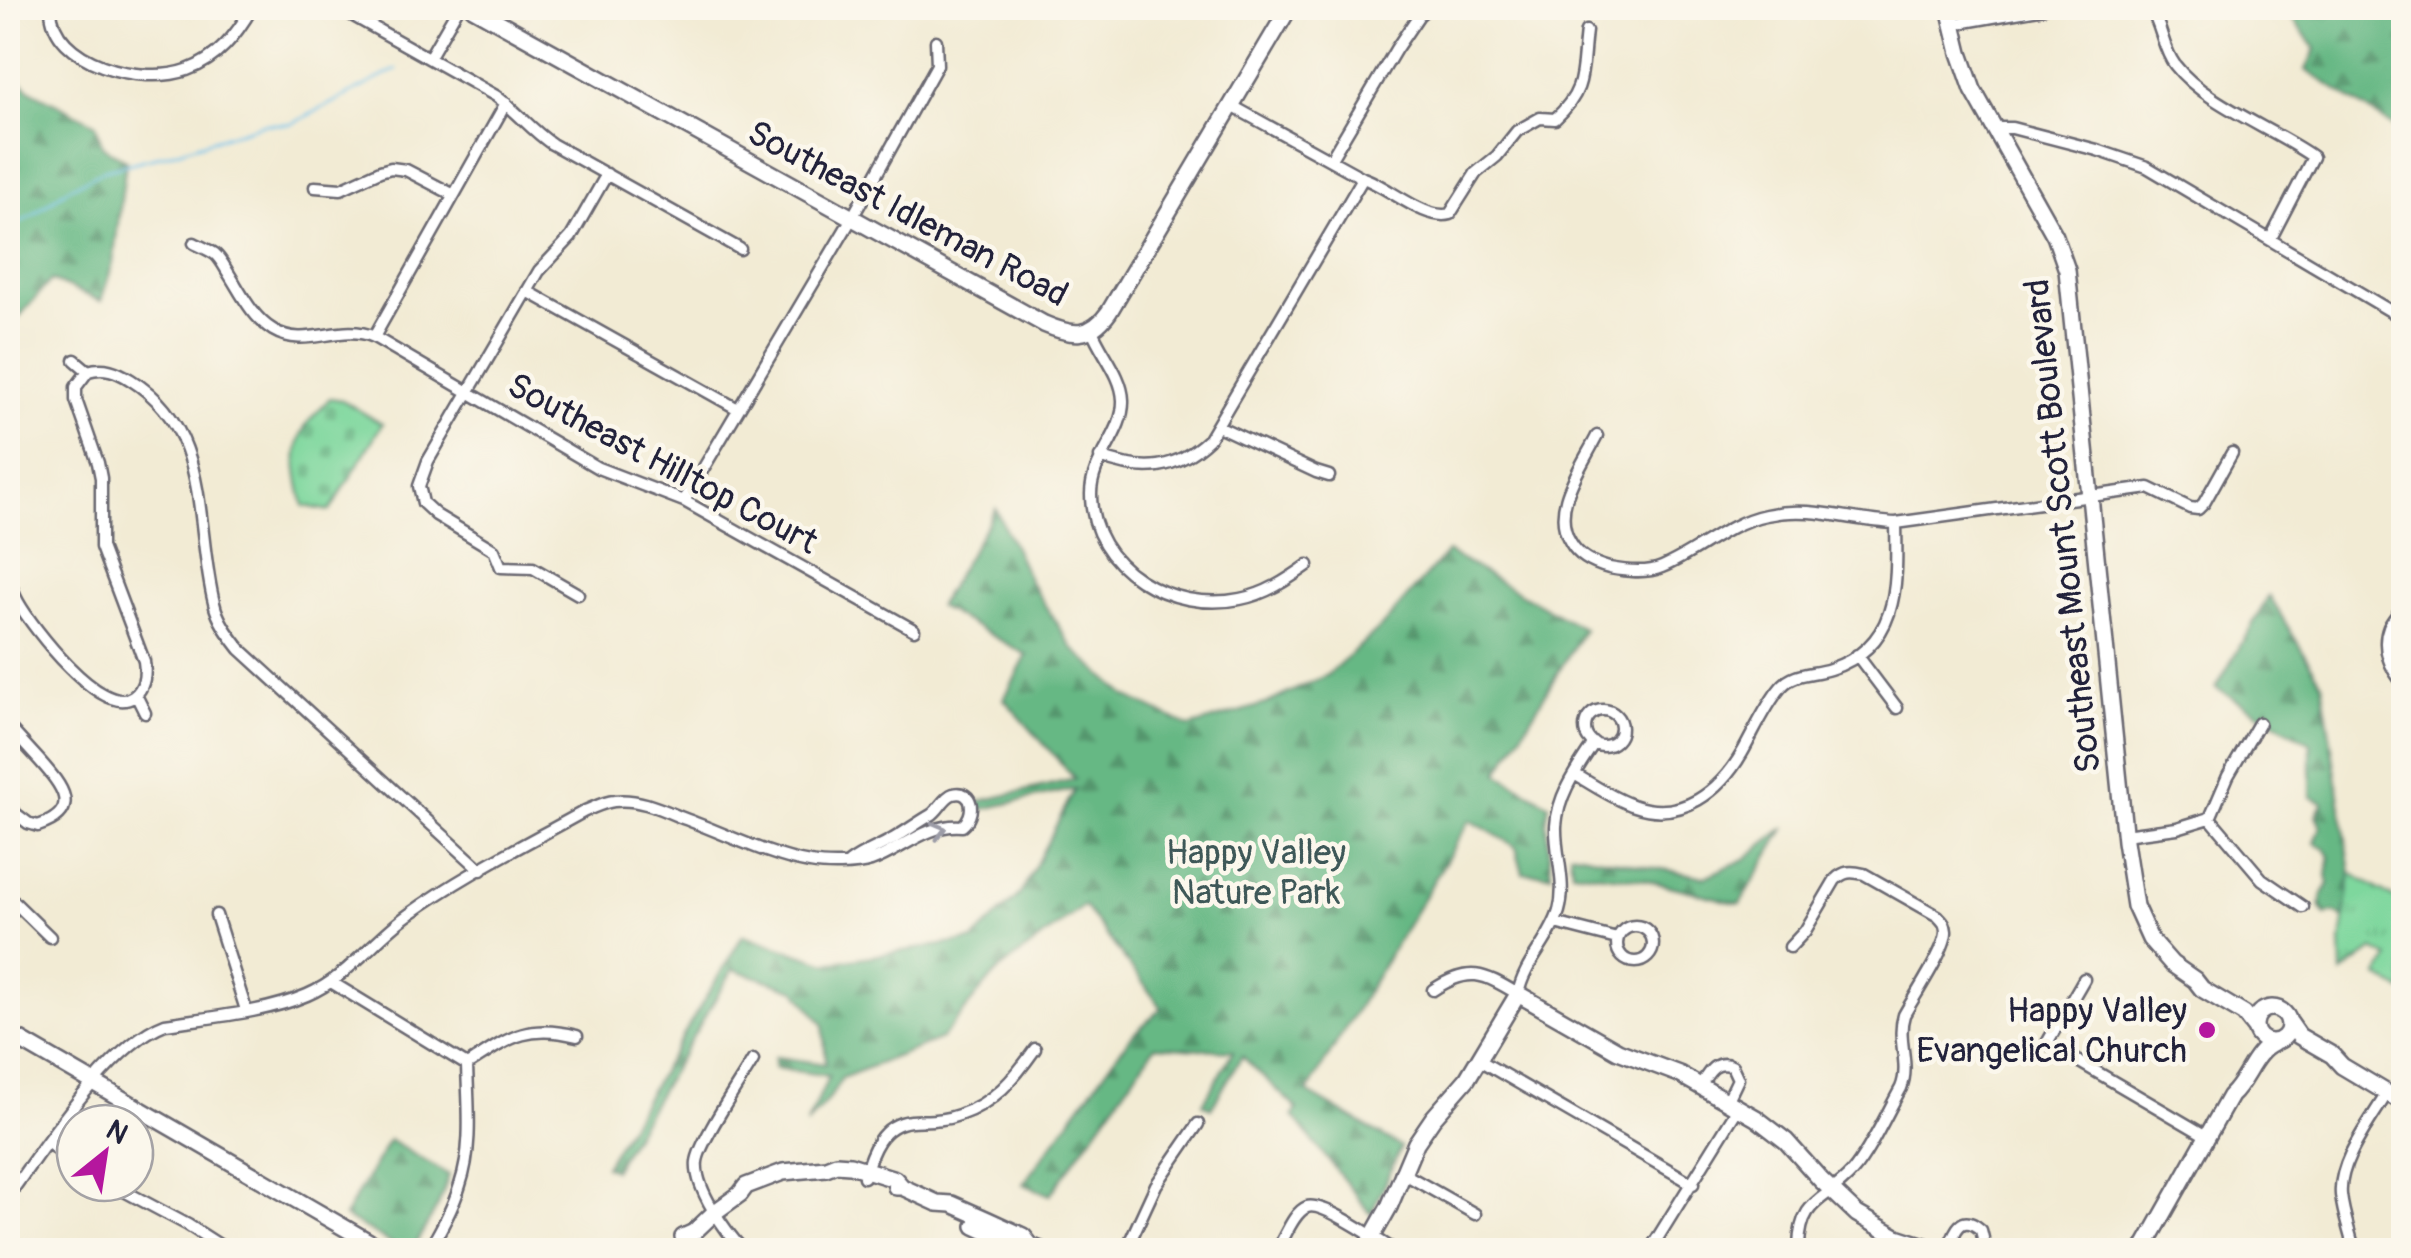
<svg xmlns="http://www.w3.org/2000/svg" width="2411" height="1258" font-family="Pangolin,sans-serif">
<defs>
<pattern id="forest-firs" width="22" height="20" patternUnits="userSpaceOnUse" patternTransform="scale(2.5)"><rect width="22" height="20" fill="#66b884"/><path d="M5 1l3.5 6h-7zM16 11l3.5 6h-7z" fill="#54956d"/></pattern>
<pattern id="cemetery-stones" width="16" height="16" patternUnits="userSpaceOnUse" patternTransform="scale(2.5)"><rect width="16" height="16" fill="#7ed79d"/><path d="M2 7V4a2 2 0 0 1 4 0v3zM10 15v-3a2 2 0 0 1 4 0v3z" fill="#6db888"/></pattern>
<pattern id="park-tufts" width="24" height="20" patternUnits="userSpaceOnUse" patternTransform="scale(2.5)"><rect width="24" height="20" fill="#7ed79d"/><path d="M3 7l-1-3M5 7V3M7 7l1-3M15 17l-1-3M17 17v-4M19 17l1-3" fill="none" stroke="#6db888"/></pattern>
</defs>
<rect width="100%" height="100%" fill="#fbf7ec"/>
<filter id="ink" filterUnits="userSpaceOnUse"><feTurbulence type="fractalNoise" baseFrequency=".01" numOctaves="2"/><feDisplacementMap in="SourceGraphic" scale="20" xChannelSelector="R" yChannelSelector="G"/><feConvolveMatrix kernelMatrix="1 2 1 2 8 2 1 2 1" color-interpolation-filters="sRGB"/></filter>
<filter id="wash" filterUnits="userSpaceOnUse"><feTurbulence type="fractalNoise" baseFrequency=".0048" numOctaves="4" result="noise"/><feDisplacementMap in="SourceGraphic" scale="40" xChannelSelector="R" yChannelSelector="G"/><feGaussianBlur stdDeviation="2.25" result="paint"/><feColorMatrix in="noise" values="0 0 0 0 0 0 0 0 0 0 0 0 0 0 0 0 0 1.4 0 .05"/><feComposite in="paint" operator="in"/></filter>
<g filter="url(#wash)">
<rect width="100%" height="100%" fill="#f2ebd4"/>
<path fill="url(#forest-firs)" stroke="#446d60" stroke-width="2.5" d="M2284 8H2403V133L2306 70 2316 49Z
M8 73 32 91 96 124 102 146 126 161 113 263 101 301 51 280 8 330Z
M996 509 1030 582 1073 649 1126 696 1190 727 1268 703 1327 675 1380 628 1447 552 1584 629 1498 773 1549 804 1546 822 1551 874 1523 873 1516 847 1470 820 1307 1092 1401 1147 1371 1214 1293 1116 1297 1109 1242 1056 1211 1108 1203 1103 1233 1051 1155 1046 1050 1195 1023 1184 1130 1037 1162 1008 1084 906 997 972 941 1039 842 1078 831 1096 806 1125 829 1076 774 1068 775 1057 826 1064 823 1024 796 990 733 969 613 1170 605 1166 743 935 827 963 973 940 1021 893 1075 789 979 810 977 802 1075 779 1004 699 1027 655 938 606Z
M2269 596 2322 683 2351 873 2345 919 2334 913 2326 915 2321 908 2323 894 2329 884 2327 875 2330 857 2325 848 2315 843 2321 826 2316 815 2323 803 2311 797V743L2216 688Z
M1786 827 1740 904 1646 880 1572 871 1570 852 1705 877 1745 859Z
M389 1140 449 1175 438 1206 412 1250H403L344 1217Z"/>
<path fill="url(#cemetery-stones)" stroke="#507c6c" stroke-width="2.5" d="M330 398 342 400 382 424 330 511 304 506C297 478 290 450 307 424 313 415 323 406 330 398Z"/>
<path fill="url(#park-tufts)" stroke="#507c6c" stroke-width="2.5" d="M2351 873 2403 904V991L2378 977 2389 958 2373 950 2342 973 2341 942Z"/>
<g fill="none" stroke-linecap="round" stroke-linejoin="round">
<path stroke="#70c2ec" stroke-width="2.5" d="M8 229 33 215 69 188 105 170 171 153 264 124H292L397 69"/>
</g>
</g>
<g filter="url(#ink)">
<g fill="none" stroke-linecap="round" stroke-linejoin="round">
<defs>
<path id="street" d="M51 8C51 64 143 86 187 70 218 59 236 35 252 8
M339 8 496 96C516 110 531 130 552 144L740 249
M2150 8C2162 25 2162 48 2175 65 2205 104 2272 128 2313 157L2271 238
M1953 24 2044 8
M429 58 458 8
M1232 106 1363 178C1388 186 1425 221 1450 214L1476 173 1497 156 1517 131 1540 118 1555 119C1587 90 1581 71 1586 31
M1993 128H2012L2097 150 2147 167 2404 319
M1331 159 1396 49 1419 15 1427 8
M315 187 341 189 380 171 391 168 406 170 454 195
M194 243C200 246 209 250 215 254 221 259 225 268 229 274 241 293 252 317 273 330 306 350 340 322 374 337L598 468 684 501 914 630
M527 291 738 409
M1092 330C1101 353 1122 375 1123 400 1124 434 1091 459 1091 494 1091 569 1172 613 1240 599 1266 594 1287 580 1308 565
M374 337 506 103
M75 360 88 371
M1218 426 1316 472 1329 476
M1597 436C1581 468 1549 509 1571 543 1579 557 1594 564 1609 568 1625 571 1646 574 1662 567 1698 552 1727 523 1766 515 1812 505 1850 521 1896 523L2149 488 2190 508 2198 509 2204 503 2232 453
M1100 457C1143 473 1175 471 1209 439L1363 178
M684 501 852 218 937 65 936 41
M8 573C10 583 13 593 18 602 32 627 102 718 133 697 145 688 146 675 144 661L101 547V478L98 463 76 400V387L88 371C104 366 117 371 131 380 212 430 194 523 214 603 218 621 229 635 240 649L481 870
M578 594 533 568 501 567 494 550 436 515 423 503 419 486 428 461 539 271 571 237 607 174
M2404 605C2399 613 2393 619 2389 627 2381 647 2390 669 2404 684
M1857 655 1897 708
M136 695 145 713
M1585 728a18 18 0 1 1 36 0a18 18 0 1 1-36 0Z
M8 726C19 738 29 749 40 761 62 786 83 811 38 826L28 823 8 808
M1574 774C1594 785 1613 799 1635 806 1682 822 1720 791 1742 753 1754 732 1765 706 1781 687 1794 672 1812 675 1830 669 1901 646 1897 583 1896 523
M2210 818 2228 776 2259 723
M2124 835 2177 828 2210 818 2262 879 2303 907
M8 896 50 937
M216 915 246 1010
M1555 923 1617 939
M1617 944a18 18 0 1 1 36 0a18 18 0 1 1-36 0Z
M1790 947 1805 931 1835 880C1844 871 1851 871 1864 874L1938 916C1943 922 1945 922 1946 931 1947 948 1913 998 1904 1015 1896 1040 1911 1064 1901 1088 1888 1111 1869 1153 1852 1172 1825 1202 1800 1198 1799 1247
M2084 979 2047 1043 2208 1137
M331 982 467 1065C468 1105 473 1147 460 1185 453 1208 441 1229 429 1250
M1433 990C1469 966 1483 973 1518 994 1524 963 1550 941 1559 911 1567 882 1555 855 1556 826 1558 794 1577 769 1594 743
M1479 1060 1693 1184
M467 1065C508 1039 525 1023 577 1036
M1700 1086C1708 1073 1715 1059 1732 1066L1738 1079 1727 1102
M47 1142 75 1163
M1401 1172 1475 1214
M864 1177C871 1152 881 1124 911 1121 928 1120 943 1121 959 1115 994 1103 1014 1079 1035 1049
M109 1183 188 1225 227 1250
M8 1196C44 1147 109 1045 165 1024 210 1017 265 1013 307 995 347 978 373 940 408 915 463 875 526 844 585 811 595 807 604 802 614 801 637 798 659 808 680 817 719 831 771 857 810 863 826 866 855 866 871 861 902 850 927 823 962 826 976 815 974 789 953 794 944 797 939 810 931 815 917 823 904 833 891 840 877 848 862 853 849 863
M1279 1246C1286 1235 1294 1212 1307 1207 1323 1201 1379 1241 1394 1250
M743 1250C726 1232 694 1188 697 1162 699 1142 741 1081 753 1060
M1126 1250 1156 1185 1198 1124
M1650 1250 1738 1108
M1948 1250C1954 1233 1960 1211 1981 1230L1983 1238 1980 1250
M2354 1250C2350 1232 2343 1214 2341 1195 2338 1161 2371 1121 2387 1093"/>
<path id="secondary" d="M473 8 1044 324C1072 336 1090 339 1109 312L1289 8
M1949 8 1960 53 1973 90 2055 236 2067 270 2125 841 2135 906 2150 939 2172 964 2195 980 2202 989 2244 1014 2255 1028
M2255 1025a17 17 0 1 1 34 0a17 17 0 1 1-34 0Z
M2290 1023 2299 1036 2332 1055 2342 1066 2404 1103
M8 1033 383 1250
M896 1187H902L937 1203 952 1204 988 1220 1023 1236 1031 1246 1041 1250
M975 1226 1020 1247 1031 1246
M683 1237 694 1232 715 1212 740 1194 746 1186 783 1172 826 1168 836 1164 850 1165 895 1179 902 1187
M1368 1250 1372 1237 1389 1207 1416 1143 1433 1118 1467 1079 1518 994 1618 1051 1679 1074 1756 1118 1786 1141 1821 1180 1857 1214 1897 1237 1937 1250
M2143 1250 2230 1096C2247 1081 2253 1052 2274 1043"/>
</defs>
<use href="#street" stroke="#6b6871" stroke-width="15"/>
<use href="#secondary" stroke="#6b6871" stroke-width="20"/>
<use href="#street" stroke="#fff" stroke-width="10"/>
<use href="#secondary" stroke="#fff" stroke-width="15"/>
</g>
<defs><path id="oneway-chevron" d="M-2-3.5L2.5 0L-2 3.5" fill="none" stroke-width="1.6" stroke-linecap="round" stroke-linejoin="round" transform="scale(2.5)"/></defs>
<use stroke="#9c9ca7" href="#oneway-chevron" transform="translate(939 830) rotate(-15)"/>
</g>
<circle fill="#b5179e" stroke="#fbf7ec" stroke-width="4" cx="2207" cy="1030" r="10"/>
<g text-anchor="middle" stroke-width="9" stroke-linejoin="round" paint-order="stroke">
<g font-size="35" fill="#22223b" stroke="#fbf7ec">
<text transform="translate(908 213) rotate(28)" y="12">Southeast Idleman Road</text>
<text transform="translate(663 463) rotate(28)" y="12">Southeast Hilltop Court</text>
<text transform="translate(2062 526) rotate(-96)" y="12">Southeast Mount Scott Boulevard</text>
</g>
<g font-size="35" fill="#3e5858" stroke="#fbf7ec">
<text x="1256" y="864">Happy Valley<tspan x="1256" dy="40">Nature Park</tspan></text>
</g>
<g font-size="35" fill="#22223b" stroke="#fbf7ec" text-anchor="end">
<text x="2187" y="1022">Happy Valley<tspan x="2187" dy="40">Evangelical Church</tspan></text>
</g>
</g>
<rect width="2411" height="1258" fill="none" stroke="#fbf7ec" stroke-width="40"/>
<g transform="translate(105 1153) rotate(30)"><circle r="48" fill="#fbf7ec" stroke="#a4a2a5" stroke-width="2.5"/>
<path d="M0-8L18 38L0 25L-18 38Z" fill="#b5179e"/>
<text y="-15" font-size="28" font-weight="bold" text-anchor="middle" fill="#22223b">N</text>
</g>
</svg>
